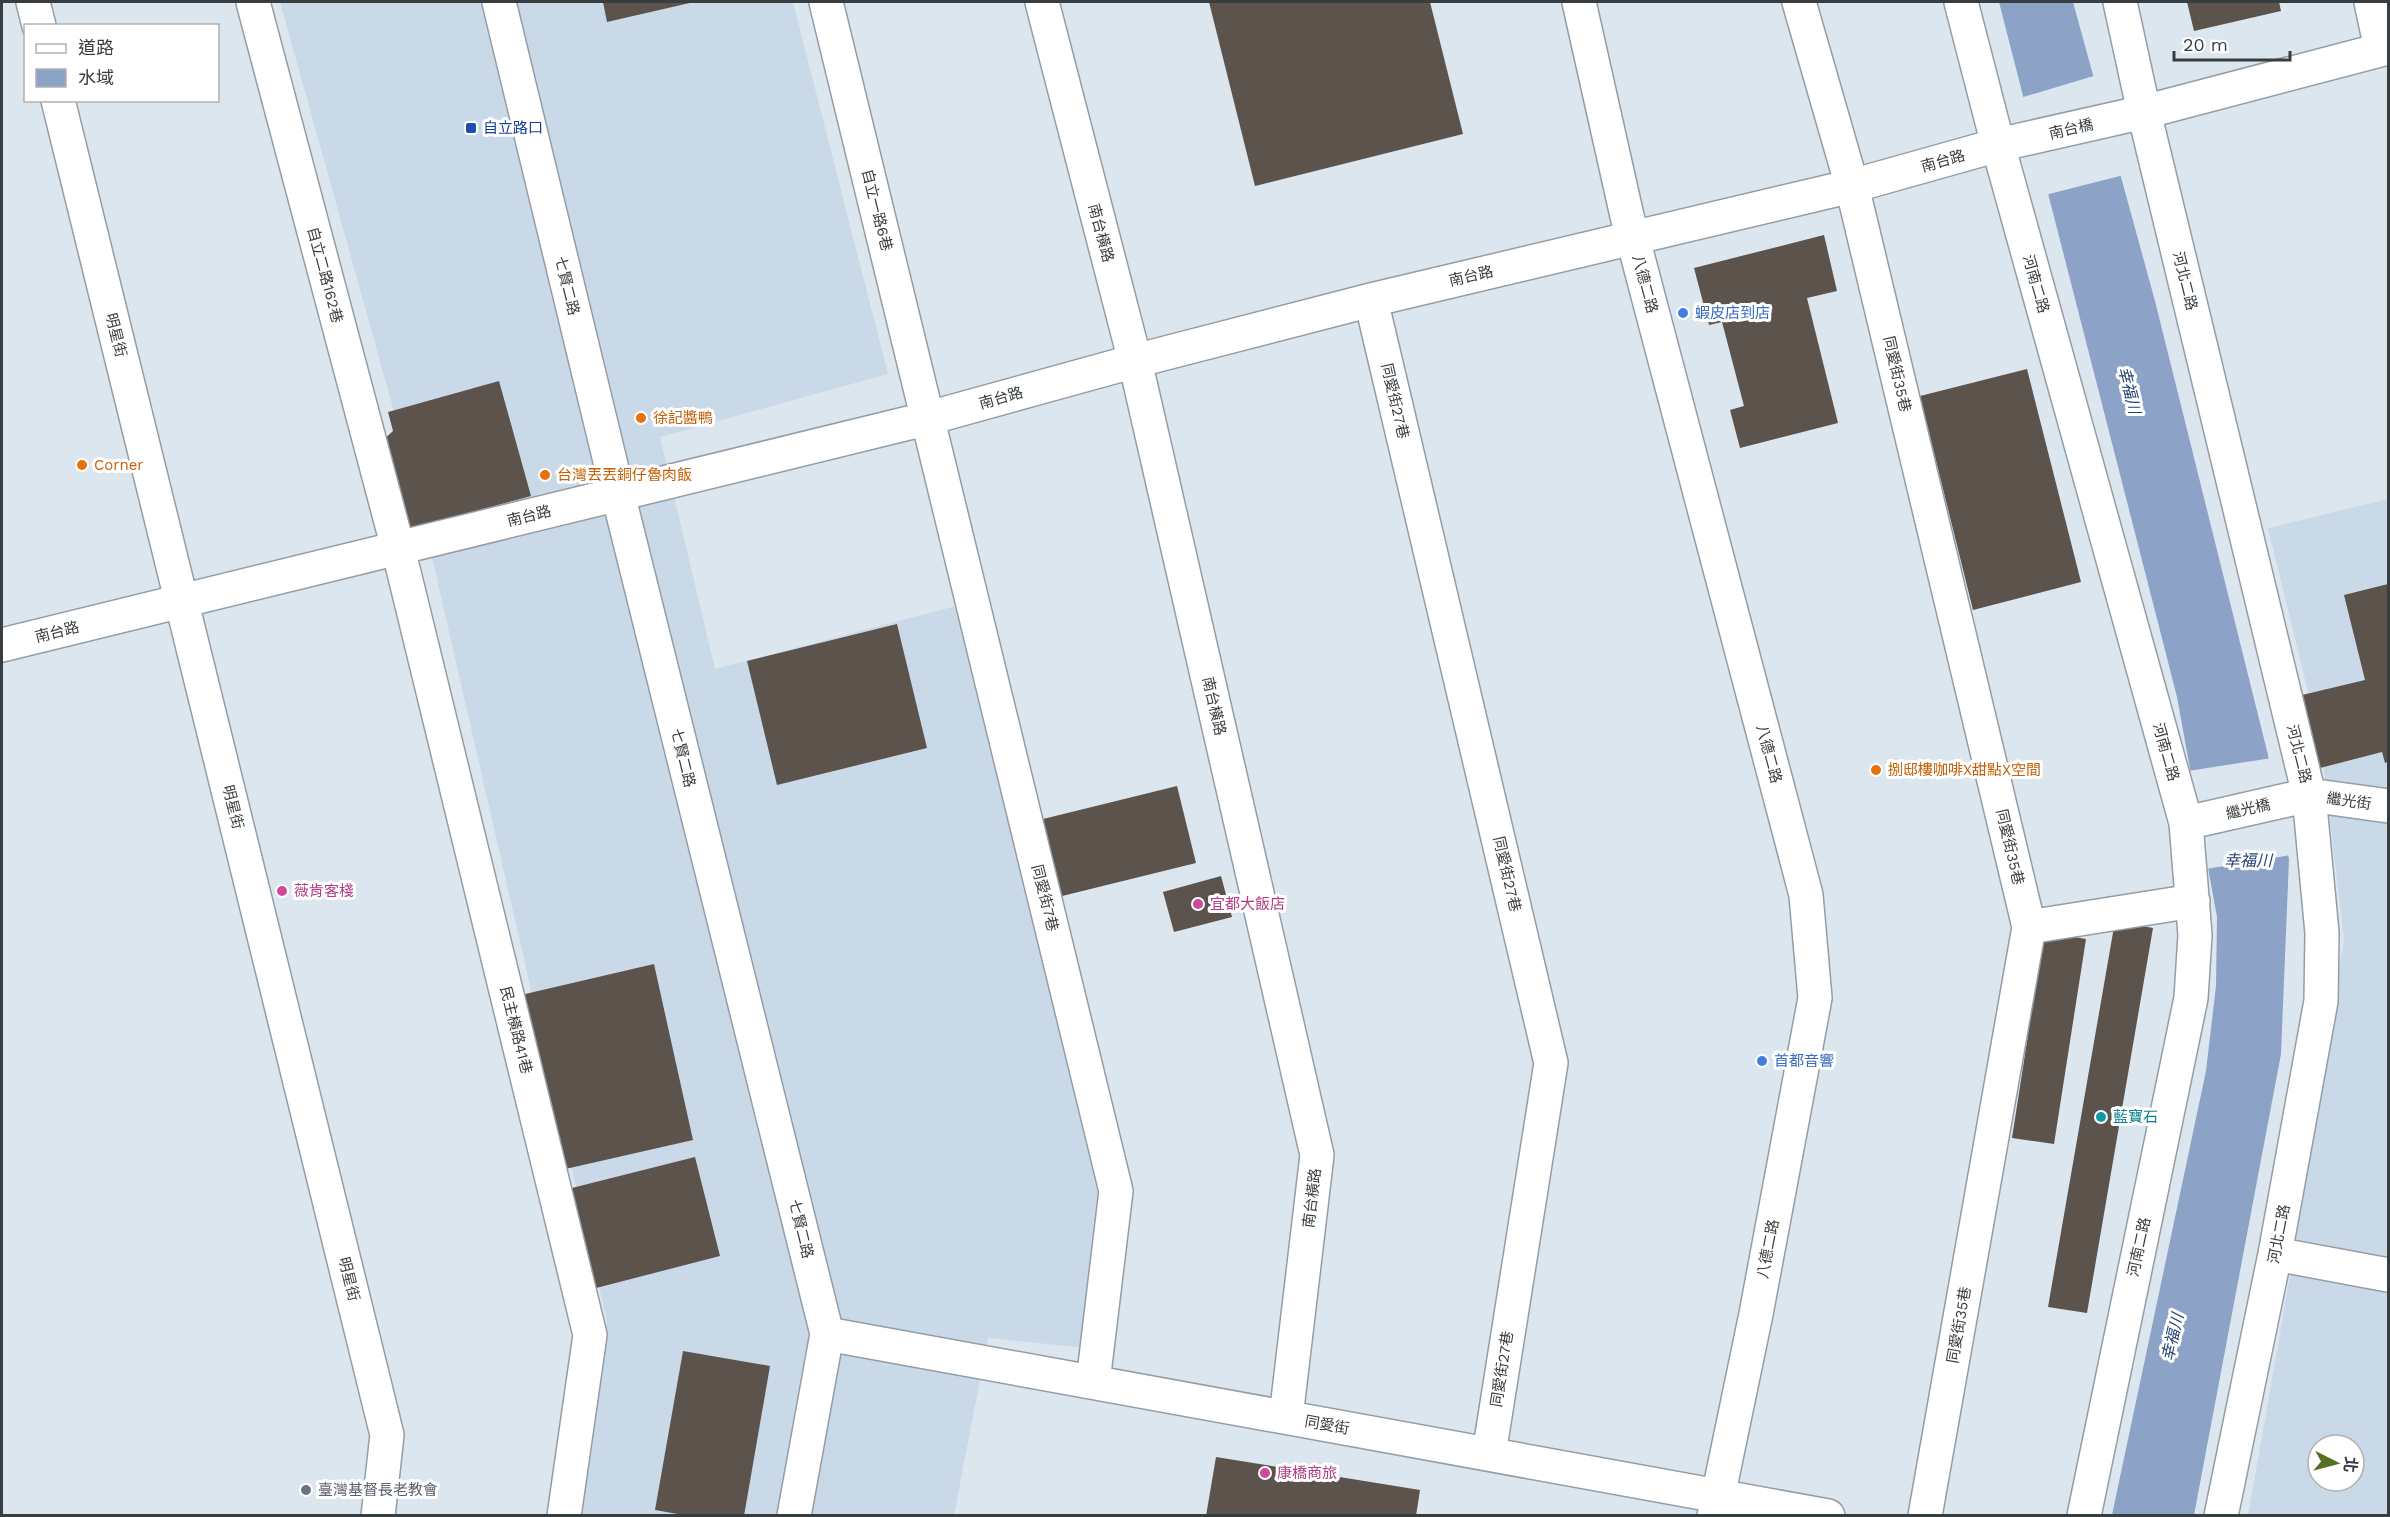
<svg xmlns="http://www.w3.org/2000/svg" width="2390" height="1517" font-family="'Work Sans','Noto Sans TC',sans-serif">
<rect width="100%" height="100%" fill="#dce6ef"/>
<path fill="#cad9e7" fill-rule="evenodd" d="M280 2H793L888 374 660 437 715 669 960 605 1100 1198 1086 1348 988 1338 954 1515H581L607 1322 420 505Z
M2388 499V1515L2248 1516 2294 1253 2344 939 2321 745 2268 528ZM2318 1445H2354V1481H2318Z"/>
<path fill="#8ca2c7" d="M1999 2H2073L2155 301 2268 755 2289 859 2281 1054 2194 1515H2112L2206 1071 2216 986 2217 917 2177 697Z"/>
<path fill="#dce6ef" d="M2097 75 2124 175 2045 195 2020 98Z
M2272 758 2291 855 2206 869 2188 771Z"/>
<path fill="#5c534c" d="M603 2H694L607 22Z
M1209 2H1430L1463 134 1255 186Z
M2187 2H2279L2281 11 2194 31Z
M1824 235 1837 291 1807 298 1838 423 1740 448 1730 410 1744 406 1722 322 1709 325 1694 268Z
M2027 369 2081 582 1973 610 1920 396Z
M499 381 531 496 391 534 368 454 393 431 388 412Z
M2388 584V762L2385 763 2382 752 2320 768 2302 695 2365 680 2344 595Z
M897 624 927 748 777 785 747 661Z
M1177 786 1196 863 1054 898 1035 821Z
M1221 876 1232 917 1174 932 1163 892Z
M2115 921 2153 928 2087 1313 2048 1307Z
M2044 932 2086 939 2054 1144 2012 1138Z
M654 964 693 1140 539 1175 499 1000Z
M695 1157 720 1256 569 1295 544 1195Z
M683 1351 770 1366 744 1516H689L655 1510Z
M1216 1457 1420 1490 1416 1516H1206Z"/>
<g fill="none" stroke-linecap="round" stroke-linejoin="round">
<defs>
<path id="minor" d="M33 2 39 26
M253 2 398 548 590 1335 564 1516
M499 2 618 494 827 1334 794 1516
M826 2 1116 1191 1093 1382
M1042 2 1135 361 1317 1155 1286 1417
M1579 2 1627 216 1806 895 1815 998 1756 1314 1714 1516
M1799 2 1852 186 2029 927 1925 1516
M1961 2 1998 145 2186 823 2195 935 2191 998 2084 1516
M2120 2 2144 112 2309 795 2322 933 2321 1001 2275 1254 2221 1516
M2371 2 2381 49
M58 100 387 1435 378 1516
M1371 300 1551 1063 1489 1454
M2 645 929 418 1135 361 1371 300 1852 186 1998 145 2144 112 2388 48
M2186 823 2309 795 2388 806
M2029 927 2193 901
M2275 1254 2388 1275
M827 1334 1828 1516"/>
</defs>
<use href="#minor" stroke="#949da5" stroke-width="36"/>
<use href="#minor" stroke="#fff" stroke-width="33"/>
</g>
<rect fill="#1a4fb4" stroke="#fff" stroke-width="2" x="465" y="122" width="12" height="12" rx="3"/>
<g fill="#3f7fe0" stroke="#fff" stroke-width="2">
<circle cx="1683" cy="313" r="6"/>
<circle cx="1762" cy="1061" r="6"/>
</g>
<g fill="#e8710a" stroke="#fff" stroke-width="2">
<circle cx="641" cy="418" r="6"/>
<circle cx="82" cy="465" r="6"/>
<circle cx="545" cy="475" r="6"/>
<circle cx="1876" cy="770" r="6"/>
</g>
<g fill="#d1479c" stroke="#fff" stroke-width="2">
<circle cx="282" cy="891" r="6"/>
<circle cx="1198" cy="904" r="6"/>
<circle cx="1265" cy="1473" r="6"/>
</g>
<circle fill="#0f9aa8" stroke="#fff" stroke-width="2" cx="2101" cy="1117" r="6"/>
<circle fill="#6b7280" stroke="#fff" stroke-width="2" cx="306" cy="1490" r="6"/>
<g text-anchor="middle" stroke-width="6" stroke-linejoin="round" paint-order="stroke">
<g font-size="15" fill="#164399" stroke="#fff" text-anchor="start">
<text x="483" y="133">自立路口</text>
</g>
<g font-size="15" fill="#383d40" stroke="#fff">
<text transform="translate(2071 129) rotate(-13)" y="5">南台橋</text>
<text transform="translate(1943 161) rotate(-16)" y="5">南台路</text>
<text transform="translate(877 210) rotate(76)" y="5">自立一路6巷</text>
<text transform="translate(1101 233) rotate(75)" y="5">南台橫路</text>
<text transform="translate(325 275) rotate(75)" y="5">自立二路162巷</text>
<text transform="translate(1471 276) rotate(-13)" y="5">南台路</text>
<text transform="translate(2185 281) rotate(76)" y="5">河北二路</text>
<text transform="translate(1645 284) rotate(75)" y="5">八德二路</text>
<text transform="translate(2036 284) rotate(74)" y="5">河南二路</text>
<text transform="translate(567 286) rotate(76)" y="5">七賢二路</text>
<text transform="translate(116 335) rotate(76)" y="5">明星街</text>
<text transform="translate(1897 374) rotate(77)" y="5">同愛街35巷</text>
<text transform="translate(1001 398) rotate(-16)" y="5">南台路</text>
<text transform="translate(1395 401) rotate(77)" y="5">同愛街27巷</text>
<text transform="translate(529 516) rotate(-14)" y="5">南台路</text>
<text transform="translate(57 632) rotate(-14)" y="5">南台路</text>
<text transform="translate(1214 706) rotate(77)" y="5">南台橫路</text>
<text transform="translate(2166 752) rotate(74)" y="5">河南二路</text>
<text transform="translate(1769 754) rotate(75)" y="5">八德二路</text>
<text transform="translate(2299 754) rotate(76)" y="5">河北二路</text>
<text transform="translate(683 758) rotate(76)" y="5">七賢二路</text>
<text transform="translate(2349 801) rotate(8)" y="5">繼光街</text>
<text transform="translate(233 807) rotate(76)" y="5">明星街</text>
<text transform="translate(2248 809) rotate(-13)" y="5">繼光橋</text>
<text transform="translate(2010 847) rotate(77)" y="5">同愛街35巷</text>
<text transform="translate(1507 874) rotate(77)" y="5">同愛街27巷</text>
<text transform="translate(1045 898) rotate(76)" y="5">同愛街7巷</text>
<text transform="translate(516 1030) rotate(76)" y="5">民主橫路41巷</text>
<text transform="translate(1312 1198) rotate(-83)" y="5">南台橫路</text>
<text transform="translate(801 1229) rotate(76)" y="5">七賢二路</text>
<text transform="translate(2279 1234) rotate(-79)" y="5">河北二路</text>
<text transform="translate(2139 1247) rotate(-78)" y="5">河南二路</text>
<text transform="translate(1768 1249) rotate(-79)" y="5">八德二路</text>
<text transform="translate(349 1279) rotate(76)" y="5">明星街</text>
<text transform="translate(1959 1325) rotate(-80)" y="5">同愛街35巷</text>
<text transform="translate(1502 1369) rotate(-81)" y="5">同愛街27巷</text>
<text transform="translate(1327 1425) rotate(10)" y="5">同愛街</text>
</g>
<g font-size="15" fill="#366cbe" stroke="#fff" text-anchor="start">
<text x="1695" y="318">蝦皮店到店</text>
<text x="1774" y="1066">首都音響</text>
</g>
<g font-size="15" fill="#c56008" stroke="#fff" text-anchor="start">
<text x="653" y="423">徐記醬鴨</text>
<text x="94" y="470">Corner</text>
<text x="557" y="480">台灣丟丟銅仔魯肉飯</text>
<text x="1888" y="775">捌邸樓咖啡X甜點X空間</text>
</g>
<g font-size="15" fill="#b23c85" stroke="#fff" text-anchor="start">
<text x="294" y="896">薇肯客棧</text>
<text x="1210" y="909">宜都大飯店</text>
<text x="1277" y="1478">康橋商旅</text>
</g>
<g font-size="15" fill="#0d838f" stroke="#fff" text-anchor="start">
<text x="2113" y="1122">藍寶石</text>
</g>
<g font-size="15" fill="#5b616d" stroke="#fff" text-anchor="start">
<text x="318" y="1495">臺灣基督長老教會</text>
</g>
<g font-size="16" font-style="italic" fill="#244171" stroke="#fff">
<text transform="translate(2130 390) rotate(76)" y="6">幸福川</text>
<text x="2248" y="866">幸福川</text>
<text transform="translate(2172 1337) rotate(-77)" y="6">幸福川</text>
</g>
</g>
<rect width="2390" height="1517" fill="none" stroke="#383d40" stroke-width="6"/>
<rect x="24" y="24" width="195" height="78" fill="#ffffff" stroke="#afb1b3" stroke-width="1.5"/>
<rect x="36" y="44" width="30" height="9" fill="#ffffff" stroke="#afb1b3" stroke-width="1.5"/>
<text x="78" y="54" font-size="18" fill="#383d40">道路</text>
<rect x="36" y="69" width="30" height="18" fill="#8ca2c7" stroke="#afb1b3" stroke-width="1.5"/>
<text x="78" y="84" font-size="18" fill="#383d40">水域</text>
<g transform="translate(2336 1463) rotate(96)"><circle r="28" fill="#ffffff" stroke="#afb1b3" stroke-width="1.5"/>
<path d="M0-4.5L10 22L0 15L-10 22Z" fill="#587022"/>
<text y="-9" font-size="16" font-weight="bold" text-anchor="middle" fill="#383d40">北</text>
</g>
<path d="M2174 51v9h116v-9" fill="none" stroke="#383d40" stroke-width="3"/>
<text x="2183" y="51" font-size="18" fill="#383d40" stroke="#ffffff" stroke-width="4.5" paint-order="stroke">20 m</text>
</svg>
